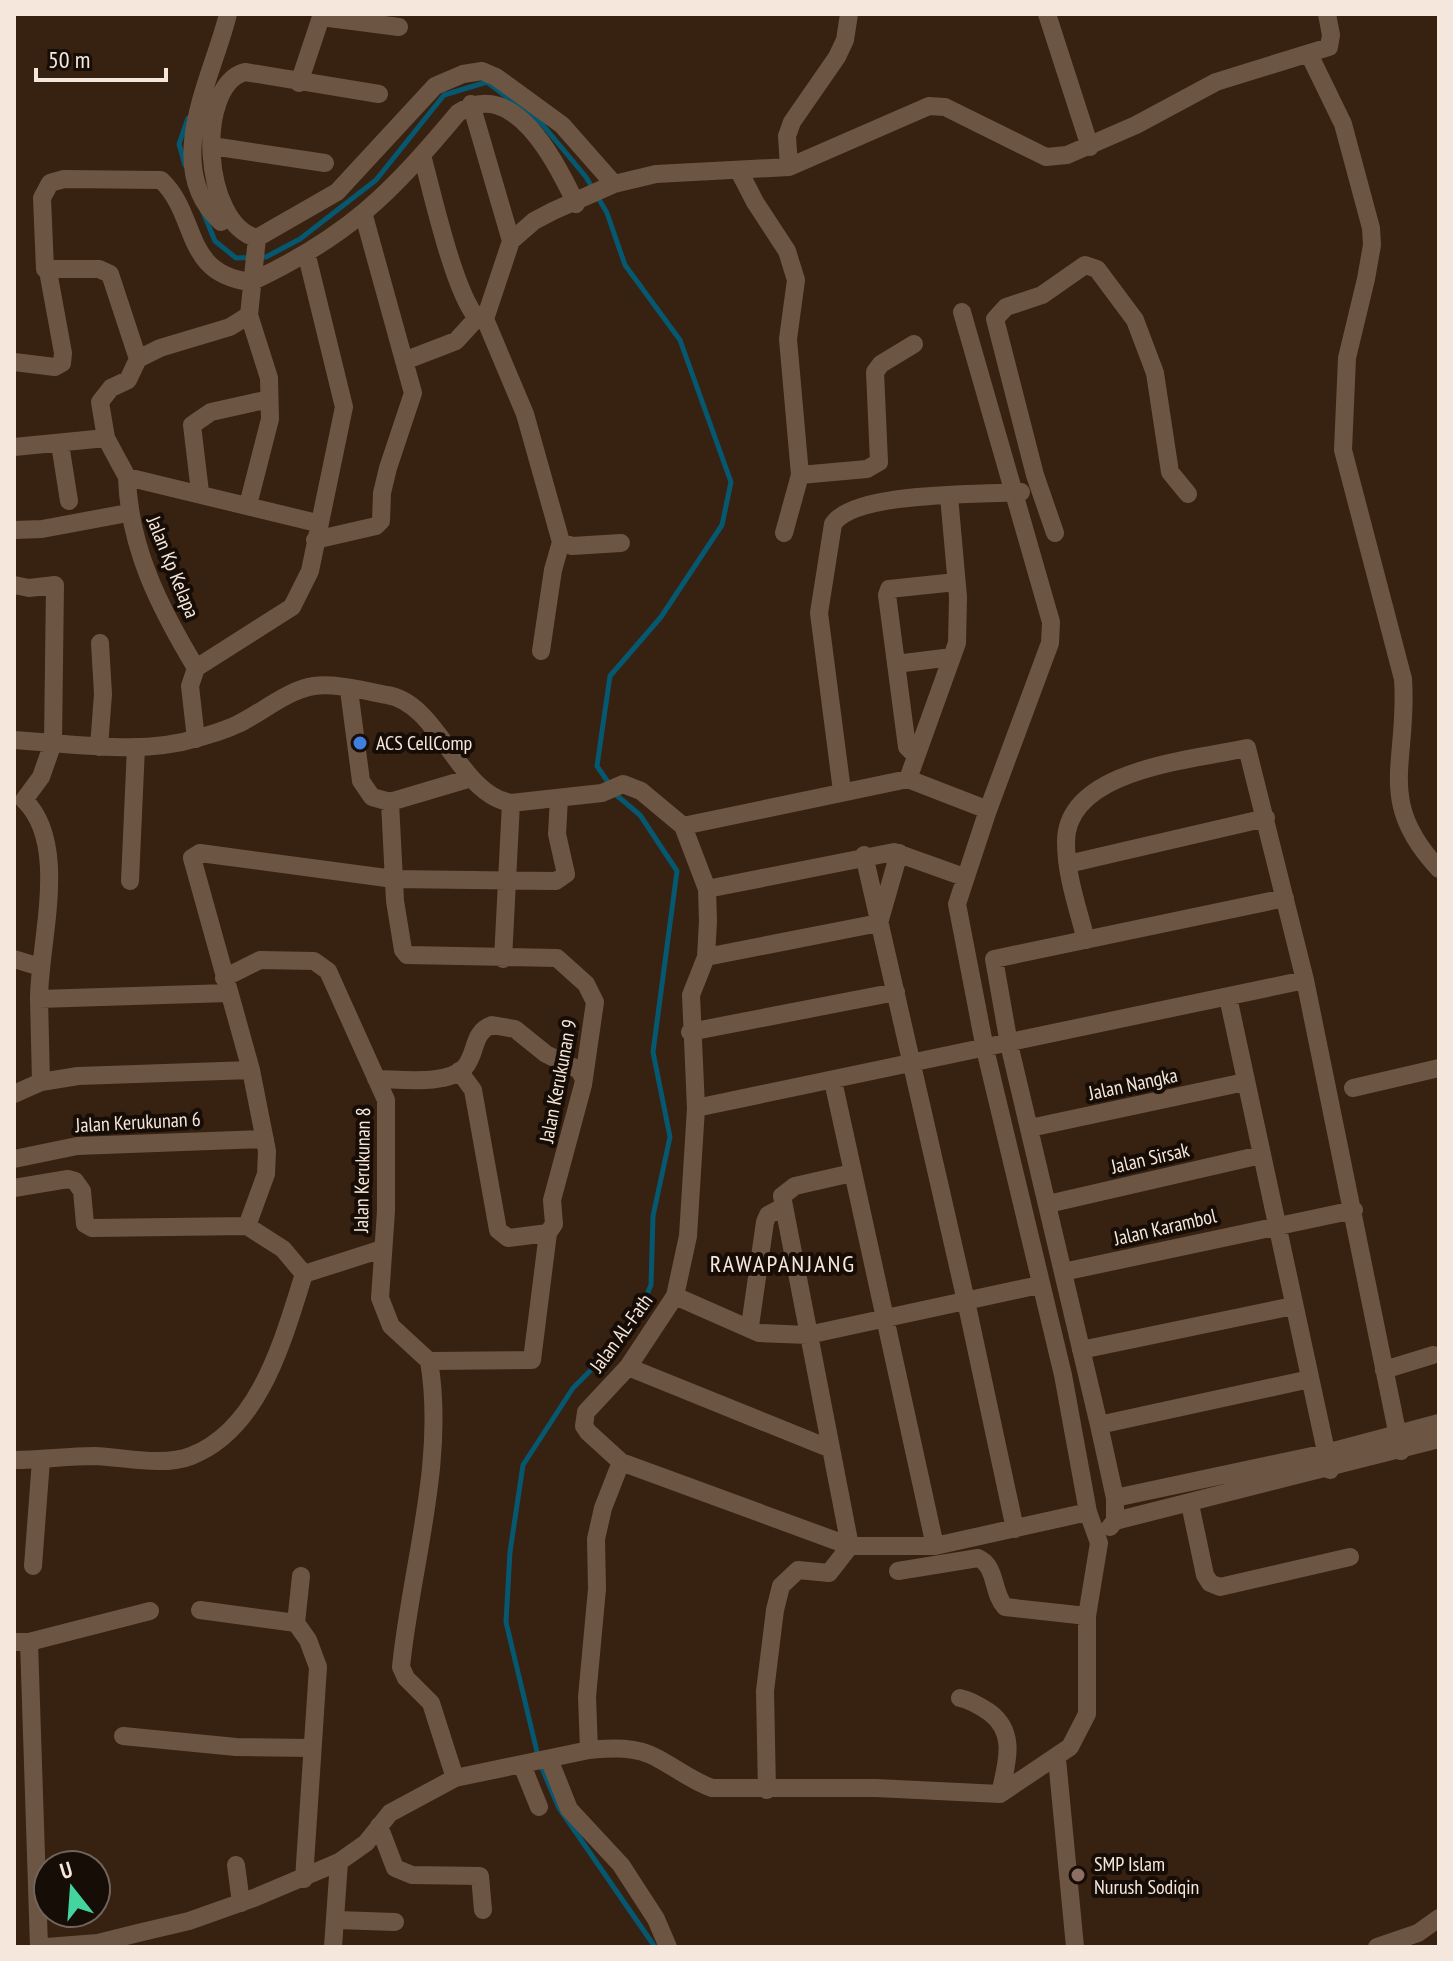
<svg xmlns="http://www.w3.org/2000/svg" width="1453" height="1961" font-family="'PT Sans Narrow',sans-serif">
<rect width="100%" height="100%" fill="#372111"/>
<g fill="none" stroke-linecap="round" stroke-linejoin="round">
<path stroke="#055870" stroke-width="5" d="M185 165 179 144 188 118
M203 212 215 241 236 258 266 257 300 239 376 180 444 95 487 82 542 124 586 177 607 213 625 265 680 340 731 482 722 525 661 617 610 676 597 766 610 785
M538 1756 506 1622 510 1552 523 1465 573 1388 632 1329 651 1285 653 1216 670 1137 653 1052 677 871 640 815 615 794
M541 1766 559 1808 655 1947"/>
<path stroke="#6d5544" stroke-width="18" d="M1047 14 1090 147
M321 17 399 27
M1309 54 1343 124 1371 228 1372 245 1366 279 1347 358 1343 450 1403 679C1409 762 1374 800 1439 869
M299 83 322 14
M379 94 245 72C195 85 202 225 257 238L337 192 435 86 463 74 482 71 496 77 562 125 614 184
M471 104 511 241
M212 146 325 163
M422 155C432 192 454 292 477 318
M789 167 787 136 792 122 837 57 845 40 849 14
M739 171 755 202 787 251 796 280 788 339 800 475 784 533
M221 222C160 167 213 77 228 14
M251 282C349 236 390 194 458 113 513 75 557 163 576 204
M485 319 525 414 561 542 572 546 621 543
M138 359 110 274 99 269H45L42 198 50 183 64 179 161 180C199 216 182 274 251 282
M404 361 456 341 477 318 485 319 511 241 534 221 553 211 614 184 656 174 789 167 929 106 945 107 1046 157 1067 155 1136 125 1216 82 1329 47 1331 35 1327 14
M14 362 55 367 62 363 63 353 48 271
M106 438 127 477 317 523
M60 444 69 501 68 495
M14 447 106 438 100 402 111 388 128 380 138 359 160 348 230 327 249 315 257 238
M800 475 867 469 879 462 875 372 881 364 914 344
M127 477C129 548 160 608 196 668
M200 492 192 425 211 412 269 399
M248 505 270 419 269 378 249 315
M14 530 42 529 128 513
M1055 533 1035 475 995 319 1006 307 1042 295 1085 265 1097 269 1135 320 1155 373 1170 472 1188 494
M315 540 376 526 381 521 382 493 388 468 413 393 364 216
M14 585 29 588 55 585 53 743 14 740
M541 651 553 570 561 542
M896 664 952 657
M349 690 361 781 372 797 390 802 471 778
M196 739 190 686 196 668 292 607 310 571 344 407 307 256
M99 747 103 694 100 643
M914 754 907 747 887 595 889 589 956 582
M908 779 988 810
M842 791 819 613 833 524C855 491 980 495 1021 492
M390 802 395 901 403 950 407 955 557 958 586 984 595 1002 583 1085 552 1200 554 1224 548 1233 508 1238 498 1230 473 1090 459 1071
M683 826 908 779 957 643 958 597 949 496
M864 855 966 1301 1015 1529
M1068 864 1266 818
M130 881 136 747
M707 889 894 852 964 877
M1086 940C1078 909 1066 875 1066 843 1065 769 1193 760 1247 748L1305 980 1401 1451
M706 957 879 923 899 853
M14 959 40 967
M503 959 511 803
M224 978 260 960 314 961 328 971 386 1100V1211L380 1298 391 1326 429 1361C446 1461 411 1567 401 1667L406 1678 431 1703 455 1778
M228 993 39 999C39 942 70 844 24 800L41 777 53 743C101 747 152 752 198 738 212 734 226 730 238 724 263 712 287 690 314 686 336 683 365 691 387 695 439 703 458 794 511 803L602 793 623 784 641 791 683 826 707 889 708 921 706 957 691 995 696 1108 688 1236 675 1296 628 1367 586 1412 584 1426 588 1432 621 1462 850 1546H935L1088 1512
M1228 997 1330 1470
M39 999 41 1082 78 1076 251 1070
M690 1032 896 992
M376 1079C400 1079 448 1086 465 1067 477 1053 472 1032 492 1025L515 1029 546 1054 579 1070 583 1077
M833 1081 935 1546
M1353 1088 1439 1068
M14 1094 41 1082
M696 1108 1305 980
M1030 1128 1245 1082
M14 1159 77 1146 265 1139
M14 1188 68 1179 75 1181 82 1191 85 1224 92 1228 247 1226
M1048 1204 1261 1155
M247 1226 266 1174 267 1151 251 1070 192 858 200 853 394 879 556 881 566 874 557 834 559 798
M247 1226 283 1249 304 1274 382 1249
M1063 1272 1354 1210
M675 1296 759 1333 808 1335 1039 1285
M750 1326 765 1222 768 1215 783 1207
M1081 1350 1293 1306
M429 1361 532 1360 548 1233
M628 1367 831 1449
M1384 1370 1433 1355
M1099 1425 1310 1379
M14 1460C41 1460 67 1456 94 1456 124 1457 163 1467 191 1456 261 1429 284 1336 304 1274
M1115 1498 1326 1453 1439 1423
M1190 1504 1205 1575 1210 1583 1220 1587 1350 1557
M1115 1521V1498L1099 1425 1009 1044 994 959 1285 898
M1110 1527 1115 1521 1439 1439
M33 1566 41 1460
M898 1571 978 1558C997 1566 992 1593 1005 1607L1087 1616
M200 1610 296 1623 308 1640 318 1667 304 1879
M296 1623 301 1576
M14 1642H29L39 1947
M29 1642 150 1611
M960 1698C970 1700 980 1706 989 1712 1018 1733 1006 1765 1000 1794
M123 1736 236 1747 311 1748
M589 1750C612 1748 636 1746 657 1758 676 1768 692 1781 712 1788H876L1000 1794 1070 1747 1087 1714V1616L1099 1543 1088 1512 1063 1375 985 1049 957 904 988 810 1050 643 1051 622 962 312
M549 1759 569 1809 621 1865 656 1919 668 1947
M1057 1759 1075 1947
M522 1765 539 1807
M767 1790 765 1691 775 1610 781 1586 798 1570 829 1573 850 1546 782 1196 795 1186 852 1173
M379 1826 395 1868 412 1875 480 1876 483 1910
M236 1865 241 1903
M337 1920 395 1922
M46 1947 98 1943 138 1933 189 1921 254 1898 339 1862 366 1843 390 1813 455 1778 589 1750 587 1697 597 1589 596 1539 603 1508 621 1462
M333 1947 339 1862
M1377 1947 1418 1933 1439 1918"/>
</g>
<circle fill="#3f7fe0" stroke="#170d07" stroke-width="3" cx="360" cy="743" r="8"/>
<circle fill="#8d6e63" stroke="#170d07" stroke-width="3" cx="1078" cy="1875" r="8"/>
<g text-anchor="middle" stroke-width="8" stroke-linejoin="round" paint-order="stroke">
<g font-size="20" fill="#f6e7dd" stroke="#170d07">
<text transform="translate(173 567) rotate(68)" y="7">Jalan Kp Kelapa</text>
<text transform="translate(558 1081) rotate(-79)" y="7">Jalan Kerukunan 9</text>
<text transform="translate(1133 1084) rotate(-12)" y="7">Jalan Nangka</text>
<text transform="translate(138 1122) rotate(-3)" y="7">Jalan Kerukunan 6</text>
<text transform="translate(1150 1158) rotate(-13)" y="7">Jalan Sirsak</text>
<text transform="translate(362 1170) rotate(-89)" y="7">Jalan Kerukunan 8</text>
<text transform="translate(1165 1227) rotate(-13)" y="7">Jalan Karambol</text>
<text transform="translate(621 1333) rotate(-54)" y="7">Jalan AL-Fath</text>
</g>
<g font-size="20" fill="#f6e7dd" stroke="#170d07" text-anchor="start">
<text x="376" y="750">ACS CellComp</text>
<text x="1094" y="1871">SMP Islam<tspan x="1094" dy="23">Nurush Sodiqin</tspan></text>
</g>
<g font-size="24" letter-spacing="2" fill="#f6e7dd" stroke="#170d07">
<text x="783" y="1272">RAWAPANJANG</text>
</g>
</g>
<rect width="1453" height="1961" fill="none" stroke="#f6e7dd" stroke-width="32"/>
<g transform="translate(72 1889) rotate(343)"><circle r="38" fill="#170d07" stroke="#70645d" stroke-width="2"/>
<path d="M0-6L14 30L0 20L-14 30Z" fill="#43d4a0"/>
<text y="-12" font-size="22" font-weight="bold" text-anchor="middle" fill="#f6e7dd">U</text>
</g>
<path d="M36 68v12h130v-12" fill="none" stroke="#f6e7dd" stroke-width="4"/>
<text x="48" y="68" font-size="24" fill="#f6e7dd" stroke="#170d07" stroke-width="6" paint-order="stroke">50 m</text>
</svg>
